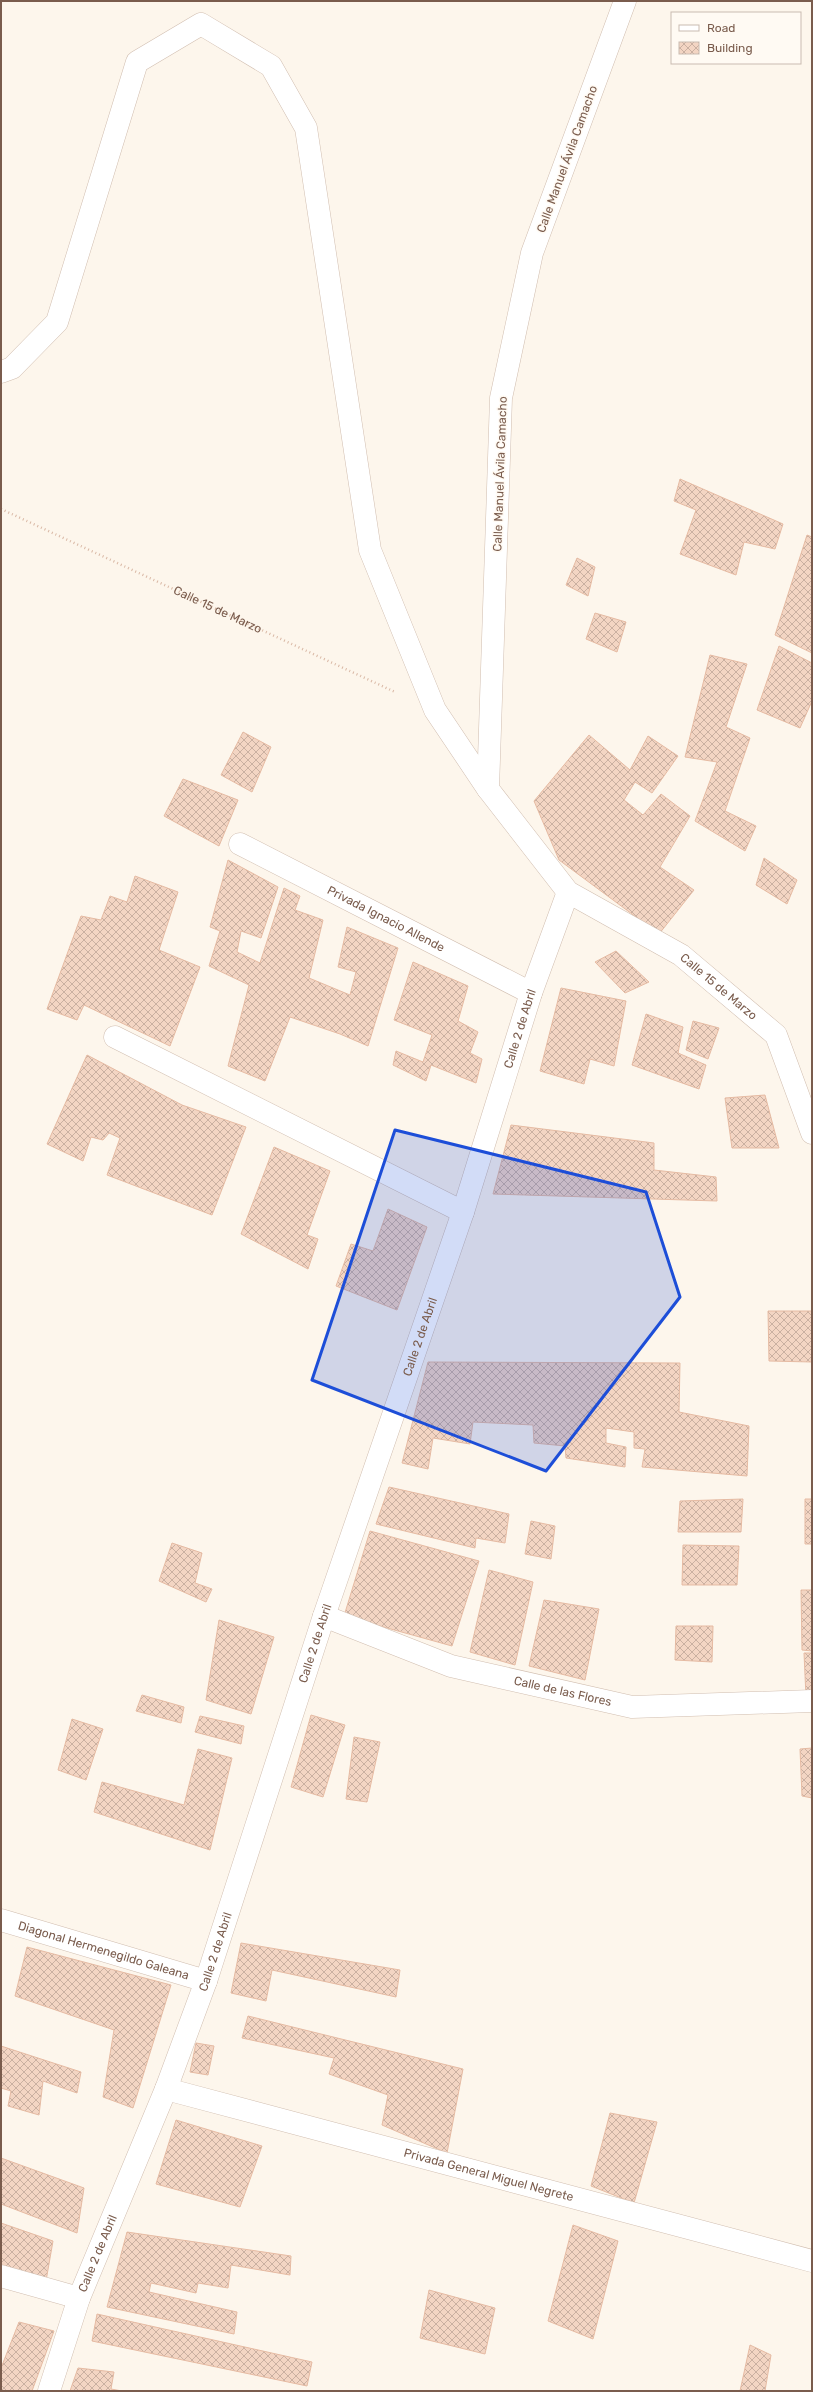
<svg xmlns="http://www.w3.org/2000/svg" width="813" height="2392" font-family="Rubik,sans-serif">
<defs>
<pattern id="building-cross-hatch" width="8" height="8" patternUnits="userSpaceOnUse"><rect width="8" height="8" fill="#f3d5c3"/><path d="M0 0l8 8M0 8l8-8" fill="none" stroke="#cab0a1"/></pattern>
</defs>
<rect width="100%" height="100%" fill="#fdf6ec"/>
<path fill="url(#building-cross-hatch)" stroke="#e6bba3" d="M680 479 783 524 775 549 744 542 736 575 680 554 696 510 674 501Z
M807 535 812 537V653L775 635Z
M577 558 595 567 588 596 566 585Z
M595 613 626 622 617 652 586 639Z
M779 646 812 663V701L800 728 757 710Z
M710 655 747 664 726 727 750 738 725 811 756 826 745 851 695 821 717 762 685 757Z
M243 732 271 747 252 792 221 775Z
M589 735 630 770 648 736 678 756 652 793 635 782 624 800 643 815 661 794 690 816 660 867 694 890 659 934 559 860 534 801Z
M183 779 238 800 219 846 164 816Z
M764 858 797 880 787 904 756 885Z
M228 860 278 887 261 938 241 931 237 952 260 963 284 888 300 896 295 910 323 920 309 978 350 995 356 972 338 967 347 927 398 948 368 1046 340 1034 290 1017 265 1081 228 1066 249 985 209 966 220 931 210 927Z
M135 876 178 892 159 950 200 967 170 1046 84 1005 77 1020 47 1009 81 916 101 920 110 896 127 902Z
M616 951 649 982 625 993 595 962Z
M413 962 468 986 458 1021 478 1032 470 1053 482 1059 476 1083 431 1065 426 1081 393 1065 396 1051 423 1062 432 1035 394 1020Z
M561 988 626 1001 614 1066 590 1059 584 1084 540 1071Z
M646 1014 683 1027 678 1053 706 1065 699 1089 632 1065Z
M693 1021 719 1028 708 1059 686 1050Z
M87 1055 182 1105 246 1127 212 1215 107 1175 120 1138 109 1133 103 1140 91 1137 83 1161 47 1144Z
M765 1095 779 1148H732L725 1098Z
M511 1125 654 1143V1170L716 1177 717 1201 493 1194Z
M274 1147 330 1171 307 1235 318 1239 308 1269 241 1234Z
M388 1209 427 1227 397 1310 336 1286 351 1244 373 1251Z
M768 1311H812V1362L769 1361Z
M428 1362 680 1363 679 1412 749 1426 747 1476 642 1467 645 1449 634 1448V1432L606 1428V1443L626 1447 625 1467 566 1458 565 1446 534 1443 533 1425 473 1422 470 1444 433 1438 428 1469 402 1463Z
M389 1487 509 1514 505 1543 476 1538 475 1548 376 1524Z
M743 1499 741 1532H678L680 1501Z
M805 1499H812V1544H805Z
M531 1521 555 1526 551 1559 525 1554Z
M370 1531 479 1561 452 1646 344 1616Z
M172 1543 202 1553 195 1583 212 1589 206 1602 159 1581Z
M683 1545 739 1546 737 1585H682Z
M489 1570 533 1582 515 1665 470 1652Z
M801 1590H812V1651L802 1650Z
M544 1600 599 1609 585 1680 529 1666Z
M219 1620 274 1637 251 1714 206 1700Z
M676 1626H713L712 1662 675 1660Z
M804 1653H812V1697H806Z
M142 1695 184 1707 181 1723 136 1711Z
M311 1715 345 1725 323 1797 291 1787Z
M200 1716 244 1726 241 1744 195 1732Z
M72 1719 103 1729 86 1780 58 1770Z
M354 1737 380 1742 367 1802 346 1799Z
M812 1748V1798L802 1796 800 1749Z
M198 1749 232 1758 210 1850 94 1812 102 1782 184 1805Z
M241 1943 400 1970 396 1997 272 1970 266 2001 231 1993Z
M27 1947 171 1985 133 2108 103 2097 114 2030 15 1996Z
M248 2016 463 2069 447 2153 382 2125 388 2095 329 2074 334 2058 242 2038Z
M196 2043 214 2046 208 2075 190 2072Z
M1 2046 81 2072 77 2093 43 2081 39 2115 8 2106 11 2091 1 2088Z
M610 2113 657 2122 634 2203 591 2186Z
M176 2120 262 2146 240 2207 156 2184Z
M1 2158 84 2188 77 2233 1 2204Z
M1 2223 53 2241 46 2281 1 2266Z
M573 2225 618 2241 593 2339 548 2321Z
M127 2232 291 2256 290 2275 231 2265 228 2288 198 2283 196 2293 151 2283 149 2292 237 2312 234 2334 107 2307Z
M429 2290 495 2308 485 2354 420 2338Z
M97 2314 312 2362 307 2386 92 2341Z
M19 2322 54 2331 32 2391H1V2368Z
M750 2345 771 2355 765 2391H740Z
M78 2368 114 2372 111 2389 122 2391H70Z"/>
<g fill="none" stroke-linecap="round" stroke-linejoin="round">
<defs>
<g id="minor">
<path id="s2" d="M625 1 532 253 501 398 488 789 568 892 681 955 776 1035 812 1133"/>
<path d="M1 372 12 368 57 322 137 62 201 24 271 66 306 128 370 550 435 710 488 789"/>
<path id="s3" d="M240 844 531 993"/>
<path d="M115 1037 463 1212"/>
<path id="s4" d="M324 1616 451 1666 632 1707 812 1701"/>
<path id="s5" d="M1 1920 206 1981"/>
<path id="s6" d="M166 2089 812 2261"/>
<path d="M1 2276 79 2298"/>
<path id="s7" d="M49 2391 79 2298 166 2089 206 1981 324 1616 463 1212 531 993 568 892"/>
</g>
</defs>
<use href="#minor" stroke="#d1beb0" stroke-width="23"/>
<path stroke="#d9b8a5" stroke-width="2.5" stroke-dasharray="1 3" stroke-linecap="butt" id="s1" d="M1 509 395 692"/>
<use href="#minor" stroke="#fff" stroke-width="22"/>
</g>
<path fill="#1d4ed8" fill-opacity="0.2" stroke="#1d4ed8" stroke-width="3" stroke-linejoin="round" d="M395 1130 646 1192 680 1297 546 1471 312 1380Z"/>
<g text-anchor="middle" stroke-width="3" stroke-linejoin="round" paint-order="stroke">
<g font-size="12" fill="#7a5c4d" stroke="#fffaf3">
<text transform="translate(567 159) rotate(-70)" y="4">Calle Manuel Ávila Camacho</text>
<text transform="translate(500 474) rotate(-88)" y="4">Calle Manuel Ávila Camacho</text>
<text dy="4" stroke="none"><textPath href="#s1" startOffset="239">Calle 15 de Marzo</textPath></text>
<text dy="4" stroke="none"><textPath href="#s3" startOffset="164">Privada Ignacio Allende</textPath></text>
<text dy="4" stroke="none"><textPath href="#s2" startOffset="1117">Calle 15 de Marzo</textPath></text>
<text dy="4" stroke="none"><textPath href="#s7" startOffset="1442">Calle 2 de Abril</textPath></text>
<text dy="4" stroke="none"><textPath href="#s7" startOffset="1118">Calle 2 de Abril</textPath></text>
<text dy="4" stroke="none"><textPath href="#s7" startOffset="794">Calle 2 de Abril</textPath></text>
<text dy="4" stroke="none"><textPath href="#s4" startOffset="251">Calle de las Flores</textPath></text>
<text dy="4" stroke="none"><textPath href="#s5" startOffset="107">Diagonal Hermenegildo Galeana</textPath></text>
<text dy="4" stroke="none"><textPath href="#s7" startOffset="470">Calle 2 de Abril</textPath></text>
<text dy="4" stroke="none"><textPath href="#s6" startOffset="334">Privada General Miguel Negrete</textPath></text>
<text dy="4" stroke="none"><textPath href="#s7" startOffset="146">Calle 2 de Abril</textPath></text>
</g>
</g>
<rect width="813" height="2392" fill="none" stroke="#7a5c4d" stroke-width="4"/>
<rect x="671" y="12" width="130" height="52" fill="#fffaf3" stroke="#cabbb1"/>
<rect x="679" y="25" width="20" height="6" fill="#ffffff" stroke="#cabbb1"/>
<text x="707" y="32" font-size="12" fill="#7a5c4d">Road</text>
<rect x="679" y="42" width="20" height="12" fill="url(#building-cross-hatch)" stroke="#cabbb1"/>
<text x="707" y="52" font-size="12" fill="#7a5c4d">Building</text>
</svg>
